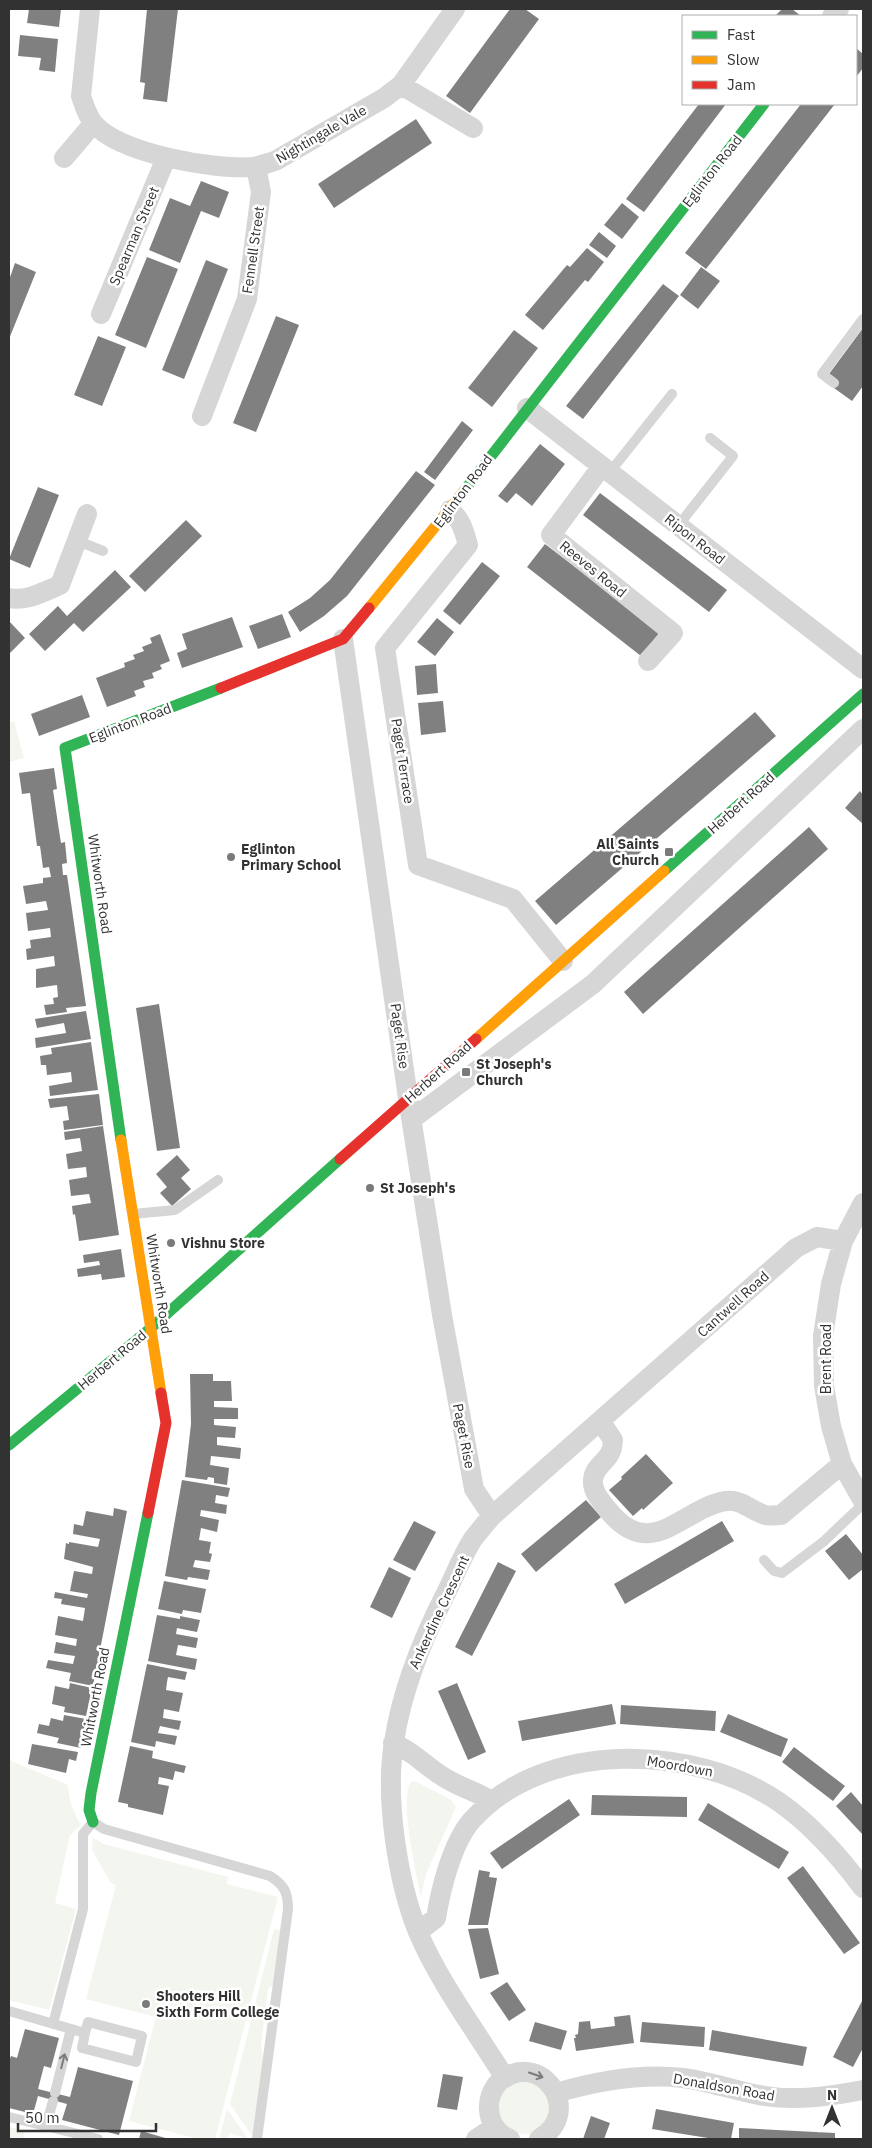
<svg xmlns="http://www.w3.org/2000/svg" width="872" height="2148" font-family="'IBM Plex Sans',sans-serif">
<rect width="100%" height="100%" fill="#fff"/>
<path fill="#f2f6ee" d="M14 721 24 758 9 762V723Z
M9 1760 68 1785C69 1801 73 1812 81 1825L70 1835 55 1903 76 1909 49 2010 9 2000Z
M415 1781 451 1800 456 1807 426 1874 421 1896C416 1874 399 1800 411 1782Z
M93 1838 104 1844 228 1877 227 1884 278 1897 215 2139H198L129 2121 156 2017 86 1999 116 1885 111 1883 92 1850Z
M274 1929 280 1930 275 1984 268 1989 261 2046 263 2059 253 2137 230 2104Z
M498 2108a26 26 0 1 1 52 0a26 26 0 1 1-52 0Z
M227 2109 248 2139 230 2133 227 2139H219Z
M9 2127 25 2131 23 2139H9Z"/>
<path fill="#808080" d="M29 9H61L59 27 27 23Z
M147 9H178L167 102 143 99 145 83 140 82Z
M510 9H525L539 19 470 113 446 96Z
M782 9H792L801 16H775Z
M20 35 58 39 55 72 39 70 41 58 18 56Z
M856 48 863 54V68L856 77Z
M699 104H726L644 212 626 199Z
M801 104H835L706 269 685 253Z
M416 119 432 143 334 208 318 184Z
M201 181 229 192 219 218 201 211 180 263 149 250 170 198 190 206Z
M622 203 639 217 622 239 604 225Z
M599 232 616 246 607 258 589 245Z
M587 248 604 262 588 282 585 280 543 330 525 315 567 265 570 267Z
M147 257 178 269 146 348 115 335Z
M206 260 228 269 184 379 162 370Z
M15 263 36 272 9 339V280Z
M701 267 720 281 698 309 680 295Z
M663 284 679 296 583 419 566 406Z
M276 316 299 325 256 432 233 423Z
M863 328V386L852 401 834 388 839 382 829 374Z
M514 330 538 348 492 407 468 388Z
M98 336 126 347 102 406 74 395Z
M462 421 473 430 435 480 424 472Z
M540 444 565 464 532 506 516 493 507 503 498 496Z
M416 471 435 485 347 596 324 616 300 632 288 612 310 598 330 580Z
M38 487 59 495 30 568 9 559Z
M600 493 727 590 709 612 583 515Z
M186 520 202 536 145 592 129 576Z
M545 544 660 632 641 656 527 567Z
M482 562 500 576 460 625 443 611Z
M115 570 131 587 83 632 74 623 45 651 29 634 58 606 67 616Z
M282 614 291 637 258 649 249 626Z
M232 617 243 647 182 668 177 653 187 649 182 634Z
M437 618 454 632 435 656 417 642Z
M9 621 25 638 9 654Z
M160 634 170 661 160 665 162 669 152 673 154 678 143 681 145 687 134 691 136 696 107 707 96 678 125 667 124 663 135 659 133 655 144 651 142 647 152 643 150 638Z
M436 664 438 693 417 695 415 666Z
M82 695 90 717 39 736 31 714Z
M443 701 446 732 421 735 418 703Z
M755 712 776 736 556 925 535 901Z
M54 768 57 789 53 790 58 824 61 843 65 842 67 863 62 864 63 875H67L86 1006 66 1008 67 1012 46 1015 44 1005 54 1004 53 998 58 997 57 985 36 988V969L55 966 54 956 27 960 26 949 31 948 30 940 51 937 50 928 28 931 26 913 48 910 46 901 26 904 23 886 43 883V878L51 877 49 867 43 868 40 846H37L30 793 22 794 19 773Z
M860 791 863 795V824L845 808Z
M809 827 828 849 643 1014 624 992Z
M159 1004 180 1148 157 1151 136 1008Z
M86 1011 91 1039 36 1048 35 1038 66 1033 64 1023 37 1028 35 1019Z
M91 1042 98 1090 50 1096 49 1086 72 1082 71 1072 47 1075 46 1065H41L40 1056 52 1054 51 1048Z
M99 1094 103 1125 64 1130 63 1121 69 1120 67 1106 50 1108 48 1099Z
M103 1126 119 1235 79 1241 75 1214 73 1215 72 1206 91 1203 90 1198 89 1194 71 1196 69 1180 87 1177 86 1167 68 1169 66 1154 82 1151 80 1138 65 1140 64 1132Z
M177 1155 190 1170 181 1178 191 1189 172 1206 160 1193 167 1187 156 1174Z
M121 1249 125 1277 102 1280 101 1274 78 1277 77 1269 100 1265 99 1261 84 1263 83 1255Z
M190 1374H213V1381H231L232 1401H214V1407L238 1408V1419H214V1425L236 1427 235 1438 217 1437V1445L241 1448 240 1459 211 1456 210 1465 229 1468 227 1485 214 1483V1478L208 1477 207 1480 185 1477 191 1424Z
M646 1454 673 1483 643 1510 642 1508 633 1516 609 1490 622 1479 621 1477Z
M182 1480 230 1488 228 1497 216 1495 215 1503 227 1505 226 1514 201 1510 200 1516 219 1520 217 1532 201 1528 199 1540 211 1542 209 1553 212 1554 210 1562 195 1560 193 1567 210 1570 208 1580 188 1577 187 1580 165 1576Z
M586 1500 601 1517 536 1572 521 1554Z
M114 1508 127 1511 93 1686 69 1681 71 1673 46 1668 48 1660 73 1664 75 1656 54 1653 56 1642 76 1646 77 1639 55 1635 58 1616 83 1621 85 1608 61 1604 62 1599 54 1598 55 1592 87 1598 88 1594 70 1591 74 1571 92 1574 93 1567 64 1559 66 1543 69 1544V1542L98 1547 100 1539 73 1534 74 1524 83 1526 86 1511 113 1516Z
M414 1521 436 1532 415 1571 393 1560Z
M722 1521 734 1541 625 1604 614 1584Z
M846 1534 863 1555V1569L849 1580 825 1551Z
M498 1562 516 1571 472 1656 455 1647Z
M389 1567 411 1578 392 1618 370 1607Z
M164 1581 206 1589 201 1613 183 1610 182 1614 158 1609Z
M157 1615 180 1619V1616L200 1620 197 1632 177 1628 176 1634 198 1638 196 1648 178 1645 176 1655 197 1659 195 1670 148 1661Z
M147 1664 187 1672 185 1680 168 1677 167 1682 166 1690 183 1693 179 1712 164 1709 163 1718 181 1721 179 1730 160 1726 158 1733 177 1736 175 1745 156 1741 155 1747 131 1742Z
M70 1683 92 1688 86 1716 64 1712 65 1707 52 1704 55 1686 69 1689Z
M457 1683 486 1752 468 1760 438 1691Z
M612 1704 616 1724 522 1741 518 1721Z
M621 1705 716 1711 715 1731 620 1724Z
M728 1714 788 1739 781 1757 720 1732Z
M64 1715 86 1719 81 1748 57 1743 59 1738 37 1733 39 1724 49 1726 51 1718 63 1721Z
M32 1744 78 1752 76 1761 69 1759 66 1773 28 1764Z
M130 1746 153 1751 152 1758 186 1766 184 1773 175 1771 173 1780 159 1777 158 1784 169 1786 163 1815 128 1807V1804L118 1802Z
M794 1747 845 1786 833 1801 782 1762Z
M851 1792 863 1806V1835L836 1806Z
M592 1795 687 1797V1817L591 1815Z
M569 1799 580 1815 502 1869 490 1853Z
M708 1803 789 1852 779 1869 698 1820Z
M803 1866 860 1943 844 1954 787 1878Z
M479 1870 490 1872 489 1877 497 1878 488 1925H468Z
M488 1928 499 1974 480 1979 468 1929Z
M507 1982 526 2010 509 2021 490 1993Z
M863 1999V2048L853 2067 833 2057Z
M630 2015 634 2043 576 2051 574 2038H576L575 2035 578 2034 579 2022 590 2021 591 2029 615 2026 614 2017Z
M535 2022 567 2031 561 2050 529 2041Z
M642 2022 705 2027 704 2047 640 2042Z
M25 2029 59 2038 51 2068 44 2066 38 2089 70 2097 78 2067 133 2081 119 2135 62 2120 67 2104 38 2096 33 2114 9 2108V2061L11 2056 17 2058Z
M712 2030 807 2047 803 2066 709 2050Z
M443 2074 463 2077 457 2110 437 2107Z
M656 2109 734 2123 731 2139H714L652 2129Z
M591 2116 610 2123 604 2139H583Z
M739 2128 835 2133V2139H739Z
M141 2131 169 2139H139Z"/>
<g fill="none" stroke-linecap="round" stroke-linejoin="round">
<path stroke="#d6d6d6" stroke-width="10" d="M834 383 822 374 863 319
M610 472 672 394
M678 526 733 456 710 438
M78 541 103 551
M133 1214 175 1210 218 1180
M764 1560 774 1571 782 1573 823 1542 863 1504
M9 2011 85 2033 82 2048 136 2062 142 2036 88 2022 85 2033
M53 2024 83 1909V1834L93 1822 104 1829 270 1876C284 1885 288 1892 288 1909L257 2139
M55 2093 71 2029
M9 2117 46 2126 53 2101
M46 2126 98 2139"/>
<path stroke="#d6d6d6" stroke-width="20" d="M90 9 81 96C84 105 87 116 94 124 121 154 214 170 253 167 260 166 268 163 275 161L384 98 401 85 455 9
M832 16 839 9
M401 85 473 128
M64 158 93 124
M101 314 166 158
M527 408 863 669
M202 416 247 299 261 192 256 167
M602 466 551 535 673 633 648 661
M450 510C461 519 464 531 468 545L385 648 418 865 513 899 563 961
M9 598C26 602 45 591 60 585L87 514
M343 639 408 1098 442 1315 474 1489 492 1516
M412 1119 593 984 863 729
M863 1203 843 1241 831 1284 823 1336 824 1386 831 1426 842 1464 863 1501
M601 1422 613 1440C612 1443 613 1448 611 1451 607 1462 594 1466 593 1480 592 1492 601 1501 608 1510 651 1564 682 1508 726 1501 741 1499 752 1511 765 1515 770 1516 776 1515 781 1515L842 1464
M393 1743C413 1751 424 1765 442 1776 458 1787 476 1791 491 1801
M418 1932 436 1918C441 1888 452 1843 472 1820 545 1739 694 1744 779 1802 812 1825 840 1857 863 1888
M505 2078C476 2031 439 1982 418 1932 397 1880 385 1797 394 1742 402 1689 422 1640 446 1593 455 1575 462 1556 473 1539 479 1531 486 1523 492 1516L796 1248 817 1237 843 1241
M556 2093C597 2081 640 2073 683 2078 707 2081 730 2089 754 2094 790 2102 827 2097 863 2090
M476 2139 494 2127
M510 2139C497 2134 490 2123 489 2110 488 2100 492 2089 499 2082 540 2047 586 2112 539 2139"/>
<path stroke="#30b455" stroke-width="11" d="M464 491 764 104
M664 871 863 694
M121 1140 65 748 221 688
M9 1445 151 1328 340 1159
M93 1822 89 1810 91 1793 148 1513"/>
<path stroke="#ff9f0a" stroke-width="11" d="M369 608 464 491
M476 1039 664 871
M121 1140 161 1393"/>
<path stroke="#e5322d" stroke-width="11" d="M221 688 343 639 369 608
M340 1159 476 1039
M148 1513 166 1423 161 1393"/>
</g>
<defs><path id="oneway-shaft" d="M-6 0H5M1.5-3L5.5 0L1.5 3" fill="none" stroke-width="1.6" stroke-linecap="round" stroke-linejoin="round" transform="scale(1.25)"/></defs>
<g stroke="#7c7c7c">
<use href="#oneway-shaft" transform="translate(63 2061) rotate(-76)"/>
<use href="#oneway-shaft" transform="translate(536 2075) rotate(19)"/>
</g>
<g fill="#7a7a7a" stroke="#fff" stroke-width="2">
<rect x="664" y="847" width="10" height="10" rx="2.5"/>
<circle cx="231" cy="857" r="5"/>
<rect x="461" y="1067" width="10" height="10" rx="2.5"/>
<circle cx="370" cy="1188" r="5"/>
<circle cx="171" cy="1243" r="5"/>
<circle cx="146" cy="2004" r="5"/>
</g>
<g text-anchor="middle" stroke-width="5" stroke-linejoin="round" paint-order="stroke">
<g font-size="14" fill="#323232" stroke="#fff">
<text transform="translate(321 134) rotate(-30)" y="5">Nightingale Vale</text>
<text transform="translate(712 171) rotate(-52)" y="5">Eglinton Road</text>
<text transform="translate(134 236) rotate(-67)" y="5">Spearman Street</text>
<text transform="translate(253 250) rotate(-82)" y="5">Fennell Street</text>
<text transform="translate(463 491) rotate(-53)" y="5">Eglinton Road</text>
<text transform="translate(695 539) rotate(38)" y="5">Ripon Road</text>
<text transform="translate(593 569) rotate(39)" y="5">Reeves Road</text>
<text transform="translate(130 723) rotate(-21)" y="5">Eglinton Road</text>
<text transform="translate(403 761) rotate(81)" y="5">Paget Terrace</text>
<text transform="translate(741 803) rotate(-42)" y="5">Herbert Road</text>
<text transform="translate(100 884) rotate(82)" y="5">Whitworth Road</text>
<text transform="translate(400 1036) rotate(82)" y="5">Paget Rise</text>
<text transform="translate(438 1072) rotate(-42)" y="5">Herbert Road</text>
<text transform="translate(159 1284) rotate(81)" y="5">Whitworth Road</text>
<text transform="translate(733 1304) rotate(-42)" y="5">Cantwell Road</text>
<text transform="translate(826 1359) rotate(-90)" y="5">Brent Road</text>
<text transform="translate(112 1360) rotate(-40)" y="5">Herbert Road</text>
<text transform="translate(464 1436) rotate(79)" y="5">Paget Rise</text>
<text transform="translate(439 1612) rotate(-65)" y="5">Ankerdine Crescent</text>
<text transform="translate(95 1697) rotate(-79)" y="5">Whitworth Road</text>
<text transform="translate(680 1766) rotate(10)" y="5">Moordown</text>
<text transform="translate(724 2087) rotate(10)" y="5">Donaldson Road</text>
</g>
<g font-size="14" font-weight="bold" fill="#323232" stroke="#fff" text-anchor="start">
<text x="659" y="849" text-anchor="end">All Saints<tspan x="659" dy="16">Church</tspan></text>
<text x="241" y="854">Eglinton<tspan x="241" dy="16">Primary School</tspan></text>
<text x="476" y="1069">St Joseph's<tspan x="476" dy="16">Church</tspan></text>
<text x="380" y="1193">St Joseph's</text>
<text x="181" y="1248">Vishnu Store</text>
<text x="156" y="2001">Shooters Hill<tspan x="156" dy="16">Sixth Form College</tspan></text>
</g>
</g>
<rect width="872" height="2148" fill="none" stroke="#323232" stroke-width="20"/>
<rect x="682" y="15" width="175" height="90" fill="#ffffff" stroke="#adadad"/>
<rect x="692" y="31" width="25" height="8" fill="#30b455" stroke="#adadad"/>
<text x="727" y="40" font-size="15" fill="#323232">Fast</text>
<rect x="692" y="56" width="25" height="8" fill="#ff9f0a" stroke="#adadad"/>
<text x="727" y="65" font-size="15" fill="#323232">Slow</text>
<rect x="692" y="81" width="25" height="8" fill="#e5322d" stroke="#adadad"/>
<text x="727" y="90" font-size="15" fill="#323232">Jam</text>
<g transform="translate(832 2108)" stroke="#ffffff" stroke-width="4" paint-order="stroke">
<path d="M0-4L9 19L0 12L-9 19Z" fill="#323232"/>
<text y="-8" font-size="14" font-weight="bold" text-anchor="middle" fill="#323232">N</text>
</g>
<path d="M18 2123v8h138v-8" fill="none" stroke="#323232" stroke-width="2.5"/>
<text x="25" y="2123" font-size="15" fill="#323232" stroke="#ffffff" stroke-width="4" paint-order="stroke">50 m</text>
</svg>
